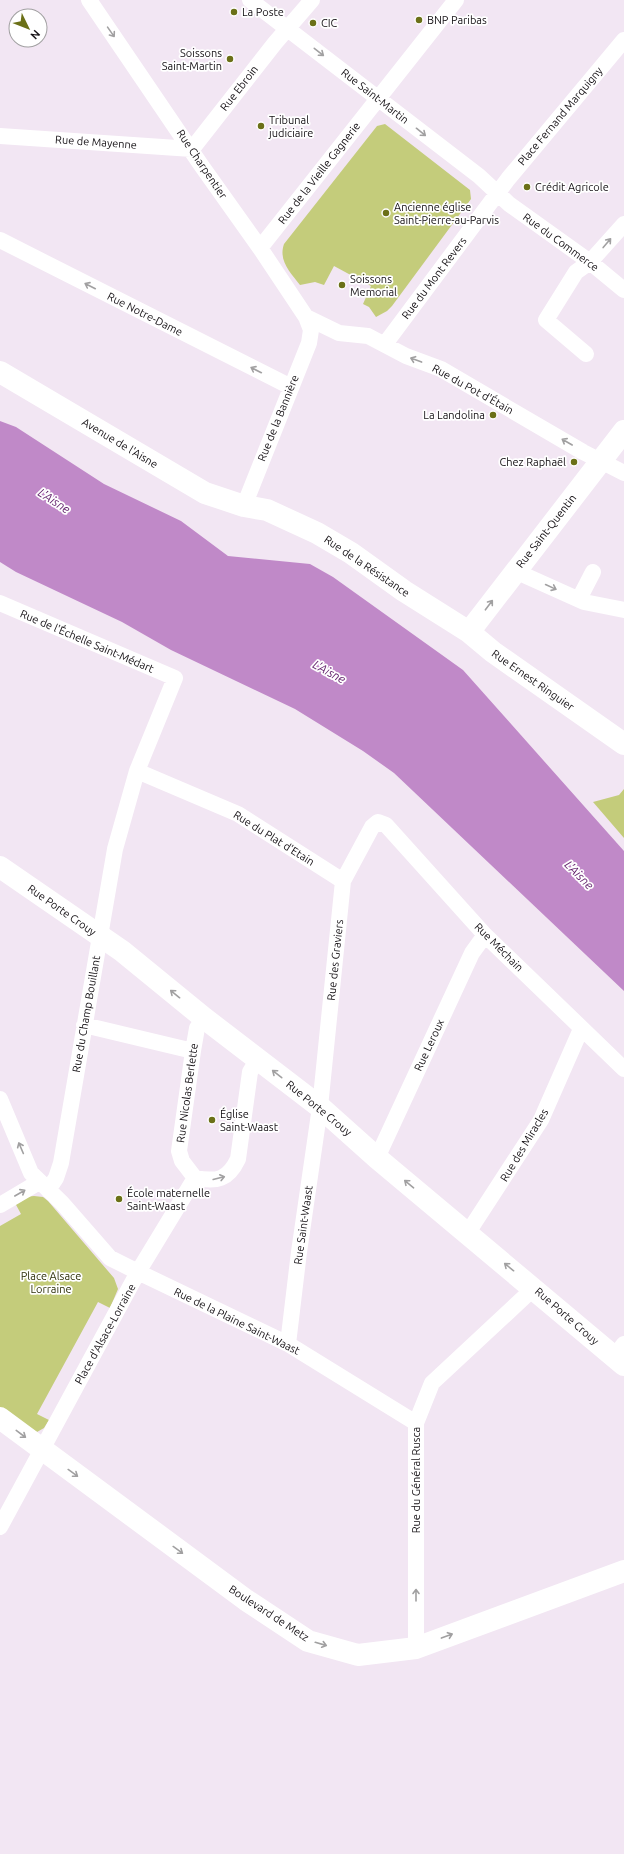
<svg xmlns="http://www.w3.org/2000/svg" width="624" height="1854" font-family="Ubuntu,sans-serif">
<rect width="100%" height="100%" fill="#f2e6f3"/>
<path fill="#c4cc7b" d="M385 124 470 190 471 199 392 306 387 311 376 317 369 307 363 304 371 286 334 266 324 285 315 282 300 285C291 273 278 261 284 244L377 126Z
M624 789V838L593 802 619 795Z
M34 1196 43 1197 48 1201 114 1278 118 1289 110 1308 98 1302 37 1414 49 1420 44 1428 37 1432 0 1412V1226L21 1214 15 1203 25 1197Z"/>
<path fill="#c089c8" d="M0 421 16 427 104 484 181 521 228 556 310 564 333 577 463 670 624 851V991L394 773 363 751 295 709 171 650 122 622 16 572 0 562Z"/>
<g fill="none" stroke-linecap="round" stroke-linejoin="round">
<path stroke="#fff" stroke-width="16" d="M89 0 201 165 260 248 306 317 311 330 309 343 244 506
M250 0 479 176 509 204 590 262 624 290
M0 136 192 149
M192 149 275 43 312 0
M0 240 291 387
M260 248 456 0
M306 317 339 333 368 336 406 356 441 369 583 452 624 473
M385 344 508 179 624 40
M586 354 546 320 576 272 590 262 624 224
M515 571 584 602 624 610
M579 599 593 572
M0 603 175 678 137 771 115 849 61 1163 56 1178 48 1190
M137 771 238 814 343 881
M204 1018 197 1028 193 1051 179 1151 182 1161 195 1178C217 1182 228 1180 238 1159L250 1072 258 1059
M84 1025 193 1051
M0 1099 31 1173 62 1203 110 1258 138 1272 0 1527
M377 1158 472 953 485 935
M195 1178 138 1272 288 1344 416 1423
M0 1205 39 1182
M467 1234 541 1120 581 1029
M288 1344 299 1252 320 1107 343 881 372 827 378 822 386 825 485 935 624 1069
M614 1357 624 1344
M416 1648V1423L432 1383 534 1288"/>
<path stroke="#fff" stroke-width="22" d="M0 372 205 493 244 506 267 510 317 533 351 553 404 591 469 632 493 652 624 744
M469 632 624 431
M0 1418 246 1600 308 1641 358 1655 416 1648 624 1571"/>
<path stroke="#fff" stroke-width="22" d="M0 867 122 951 204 1018 320 1107 377 1158 624 1365"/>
</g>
<defs><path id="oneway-shaft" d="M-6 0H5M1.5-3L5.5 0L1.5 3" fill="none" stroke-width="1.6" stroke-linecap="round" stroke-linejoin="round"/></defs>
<g stroke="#a1a0a1">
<use href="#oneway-shaft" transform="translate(111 32) rotate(55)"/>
<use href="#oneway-shaft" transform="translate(319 52) rotate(38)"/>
<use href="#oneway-shaft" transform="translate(421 132) rotate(39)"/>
<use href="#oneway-shaft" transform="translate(607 243) rotate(-50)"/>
<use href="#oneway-shaft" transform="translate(90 286) rotate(-153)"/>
<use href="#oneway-shaft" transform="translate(416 360) rotate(-160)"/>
<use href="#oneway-shaft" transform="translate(256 370) rotate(-153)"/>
<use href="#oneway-shaft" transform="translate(567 442) rotate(-150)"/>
<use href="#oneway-shaft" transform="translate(551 587) rotate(25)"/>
<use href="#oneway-shaft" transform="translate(489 605) rotate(-53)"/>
<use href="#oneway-shaft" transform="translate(175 994) rotate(-141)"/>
<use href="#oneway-shaft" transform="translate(277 1074) rotate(-142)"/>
<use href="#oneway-shaft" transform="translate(21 1148) rotate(-113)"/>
<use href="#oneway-shaft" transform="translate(219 1178) rotate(-14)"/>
<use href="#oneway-shaft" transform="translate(409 1184) rotate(-140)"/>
<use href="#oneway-shaft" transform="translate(20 1193) rotate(-30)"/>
<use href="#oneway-shaft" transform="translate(509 1267) rotate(-141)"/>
<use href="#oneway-shaft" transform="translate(21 1434) rotate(37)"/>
<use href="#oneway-shaft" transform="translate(73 1473) rotate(36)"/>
<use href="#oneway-shaft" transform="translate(178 1550) rotate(36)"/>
<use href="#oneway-shaft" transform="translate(416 1595) rotate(-90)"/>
<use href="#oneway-shaft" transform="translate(447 1636) rotate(-20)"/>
<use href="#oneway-shaft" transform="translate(321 1644) rotate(16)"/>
</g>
<g fill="#6b7017" stroke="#fff" stroke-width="1.5">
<circle cx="234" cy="12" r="4"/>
<circle cx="419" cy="20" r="4"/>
<circle cx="313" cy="23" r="4"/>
<circle cx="230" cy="59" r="4"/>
<circle cx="261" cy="126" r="4"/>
<circle cx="527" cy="187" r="4"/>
<circle cx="386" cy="213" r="4"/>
<circle cx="342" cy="285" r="4"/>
<circle cx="493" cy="415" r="4"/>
<circle cx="574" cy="462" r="4"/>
<circle cx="212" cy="1120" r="4"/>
<circle cx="119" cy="1199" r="4"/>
</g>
<g text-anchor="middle" stroke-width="3.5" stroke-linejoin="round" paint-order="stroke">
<g font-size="11" fill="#151115" stroke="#fff" text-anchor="start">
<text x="242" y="16">La Poste</text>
<text x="427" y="24">BNP Paribas</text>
<text x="321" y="27">CIC</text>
<text x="222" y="57" text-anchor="end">Soissons<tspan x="222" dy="13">Saint-Martin</tspan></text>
<text x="269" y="124">Tribunal<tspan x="269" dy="13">judiciaire</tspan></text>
<text x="535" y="191">Crédit Agricole</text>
<text x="394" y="211">Ancienne église<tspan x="394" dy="13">Saint-Pierre-au-Parvis</tspan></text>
<text x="350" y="283">Soissons<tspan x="350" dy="13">Memorial</tspan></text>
<text x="485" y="419" text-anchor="end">La Landolina</text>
<text x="566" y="466" text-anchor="end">Chez Raphaël</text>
<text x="220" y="1118">Église<tspan x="220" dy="13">Saint-Waast</tspan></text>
<text x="127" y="1197">École maternelle<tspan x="127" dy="13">Saint-Waast</tspan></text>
</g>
<g font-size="11" fill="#151115" stroke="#fff">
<text transform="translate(239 88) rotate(-52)" y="4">Rue Ebroin</text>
<text transform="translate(375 96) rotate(38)" y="4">Rue Saint-Martin</text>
<text transform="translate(560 116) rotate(-50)" y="4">Place Fernand Marquigny</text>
<text transform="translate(96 142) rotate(4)" y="4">Rue de Mayenne</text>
<text transform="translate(202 164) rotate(56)" y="4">Rue Charpentier</text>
<text transform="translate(319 173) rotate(-52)" y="4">Rue de la Vieille Gagnerie</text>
<text transform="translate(561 242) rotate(36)" y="4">Rue du Commerce</text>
<text transform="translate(434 278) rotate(-53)" y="4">Rue du Mont Revers</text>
<text transform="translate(145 314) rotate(27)" y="4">Rue Notre-Dame</text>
<text transform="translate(473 389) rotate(29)" y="4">Rue du Pot d'Étain</text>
<text transform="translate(278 418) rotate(-68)" y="4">Rue de la Bannière</text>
<text transform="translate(120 443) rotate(31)" y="4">Avenue de l'Aisne</text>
<text transform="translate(546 531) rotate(-52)" y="4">Rue Saint-Quentin</text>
<text transform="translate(367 566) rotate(34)" y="4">Rue de la Résistance</text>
<text transform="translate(87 641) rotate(23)" y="4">Rue de l'Échelle Saint-Médart</text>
<text transform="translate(533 680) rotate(35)" y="4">Rue Ernest Ringuier</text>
<text transform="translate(274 838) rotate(32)" y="4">Rue du Plat d'Etain</text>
<text transform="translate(62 910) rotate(35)" y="4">Rue Porte Crouy</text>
<text transform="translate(499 947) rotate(45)" y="4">Rue Méchain</text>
<text transform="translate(335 960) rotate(-84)" y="4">Rue des Graviers</text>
<text transform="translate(86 1014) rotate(-80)" y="4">Rue du Champ Bouillant</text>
<text transform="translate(429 1045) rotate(-65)" y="4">Rue Leroux</text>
<text transform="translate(187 1093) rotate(-82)" y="4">Rue Nicolas Berlette</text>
<text transform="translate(319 1108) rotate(39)" y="4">Rue Porte Crouy</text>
<text transform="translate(524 1145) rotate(-59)" y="4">Rue des Miracles</text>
<text transform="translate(303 1225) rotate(-82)" y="4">Rue Saint-Waast</text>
<text transform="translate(567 1316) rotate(41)" y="4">Rue Porte Crouy</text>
<text transform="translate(237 1321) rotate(26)" y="4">Rue de la Plaine Saint-Waast</text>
<text transform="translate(105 1334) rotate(-61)" y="4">Place d'Alsace-Lorraine</text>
<text transform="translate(416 1480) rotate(-90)" y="4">Rue du Général Rusca</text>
<text transform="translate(269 1613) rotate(33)" y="4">Boulevard de Metz</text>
</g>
<g font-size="11" fill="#2e300b" stroke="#fff">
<text x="51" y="1280">Place Alsace<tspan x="51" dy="13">Lorraine</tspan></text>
</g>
<g font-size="12" font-style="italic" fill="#5f1d69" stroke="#fff">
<text transform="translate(54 501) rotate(33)" y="4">L'Aisne</text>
<text transform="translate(329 672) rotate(29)" y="4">L'Aisne</text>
<text transform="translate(579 875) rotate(45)" y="4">L'Aisne</text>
</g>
</g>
<g transform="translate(28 28) rotate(133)"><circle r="19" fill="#ffffff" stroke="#a1a0a1"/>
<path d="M0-3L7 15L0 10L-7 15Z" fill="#6b7017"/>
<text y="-6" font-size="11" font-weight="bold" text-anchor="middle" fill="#151115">N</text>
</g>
</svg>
